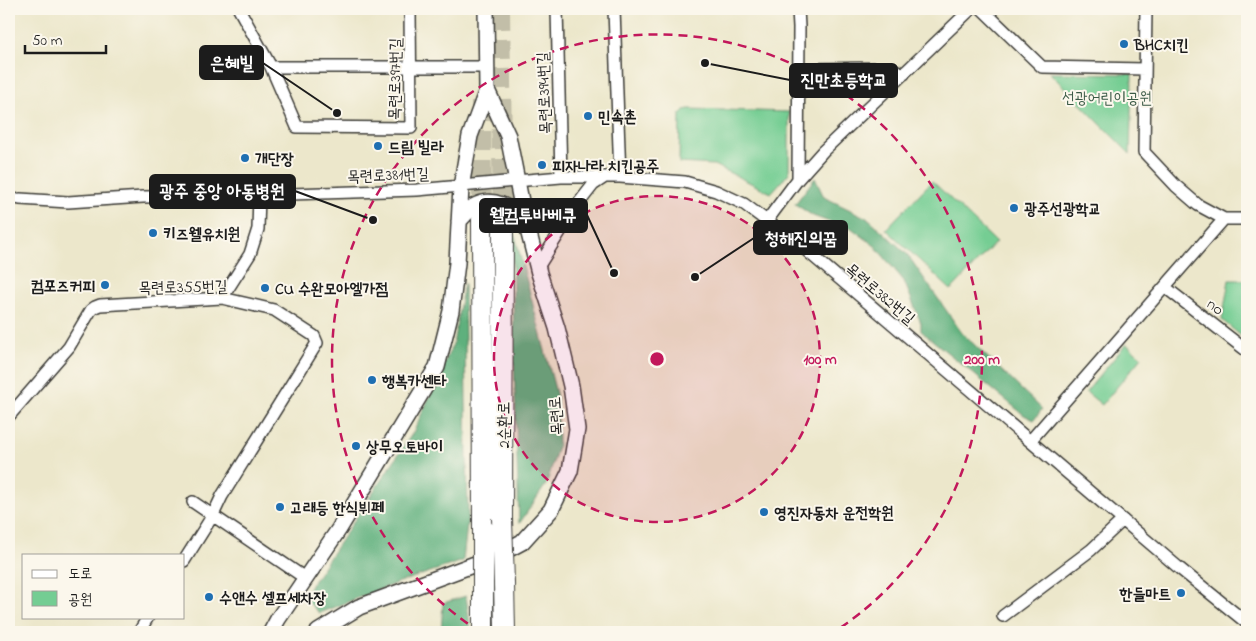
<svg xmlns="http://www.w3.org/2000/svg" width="1256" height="641" font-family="'Indie Flower','Poor Story',sans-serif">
<rect width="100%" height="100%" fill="#fbf7ec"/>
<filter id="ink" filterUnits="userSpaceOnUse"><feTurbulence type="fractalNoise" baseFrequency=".02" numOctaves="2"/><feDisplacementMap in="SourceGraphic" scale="10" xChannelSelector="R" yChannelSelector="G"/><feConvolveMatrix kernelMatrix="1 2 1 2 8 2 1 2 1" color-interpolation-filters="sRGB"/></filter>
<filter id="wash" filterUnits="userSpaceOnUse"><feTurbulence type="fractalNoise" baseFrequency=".0096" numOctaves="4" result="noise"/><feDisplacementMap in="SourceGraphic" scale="20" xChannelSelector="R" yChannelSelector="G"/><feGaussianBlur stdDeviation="1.12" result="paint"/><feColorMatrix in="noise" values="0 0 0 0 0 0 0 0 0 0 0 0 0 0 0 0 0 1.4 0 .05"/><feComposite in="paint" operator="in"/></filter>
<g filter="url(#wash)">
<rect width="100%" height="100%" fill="#ece7cb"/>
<path fill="#74cd93" stroke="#487458" d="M1050 73 1132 74 1130 154Z
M689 109 789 112V173L771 193 714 165 679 163 680 115 684 110Z
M932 181 996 242 951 290 886 229Z
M1229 280H1247V341L1222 320Z
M1126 344 1142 357 1102 405 1086 392Z"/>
<path fill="#5fb07d" stroke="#3e664c" d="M815 178 824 197 869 219 907 254 962 333 1042 409 1034 420 1024 415 921 331V323L904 281 875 246 850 227 838 225 813 216 795 204Z
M512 224 557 397 558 446 547 483 519 524 514 359Z
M464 283 468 516 463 561 397 583 319 613 303 597 414 431 453 344Z
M466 596 471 632H441L443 603Z"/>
</g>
<g filter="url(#ink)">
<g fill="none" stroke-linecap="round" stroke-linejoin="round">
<path stroke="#c2bea8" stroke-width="20" stroke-dasharray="20 10" stroke-linecap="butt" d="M500 9 503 218
M481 101 482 219"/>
<defs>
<path id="street" d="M239 9 271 67 297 127 411 128 410 9
M557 9 561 177
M614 9 620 177
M982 9 1042 67 1145 69
M1146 9 1144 152 1176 186 1198 205 1224 219H1247
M271 67H487
M799 69 890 68 904 74
M798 179 823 151 971 9
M20 199 68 202 143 197 259 195 417 190 561 177H620L685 182 716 191 744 204 807 251 1179 568 1247 623
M766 222 798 179 799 27 798 9
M538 267 575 208 593 185 605 177
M1165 287 1247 351
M222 298 250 254 258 229 259 195
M9 416 69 347 91 310 95 307 100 305 222 298 274 310 314 336 317 343 222 496 213 515 184 561
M1030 441 1224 219
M193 502 305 578
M1003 616 1091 550 1123 520
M139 632 148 617"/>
<path id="secondary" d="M459 221C463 217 468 211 473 207 493 195 511 208 526 222
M271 632 278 619 339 529 437 367 451 311 457 263 461 187 470 136 487 90 486 9
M318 632 359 607 494 557 522 542 551 510 570 471 577 429 571 386 557 328 539 273 522 206 508 136 487 90"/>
<path id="highway" d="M482 219 483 528
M502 518 503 218
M504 583 505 632
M483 596V632"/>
</defs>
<use href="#street" stroke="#3b3a36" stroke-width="14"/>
<use href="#secondary" stroke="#3b3a36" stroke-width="18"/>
<use href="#highway" stroke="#3b3a36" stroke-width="22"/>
<use href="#street" stroke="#fff" stroke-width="11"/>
<use href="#secondary" stroke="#fff" stroke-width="15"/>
<use href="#highway" stroke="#fff" stroke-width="20"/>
<defs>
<path id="highway-bridge" d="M502 518 504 583
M483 596V528"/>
</defs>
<use href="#highway-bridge" stroke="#3b3a36" stroke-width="22" stroke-linecap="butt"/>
<use href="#highway-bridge" stroke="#fff" stroke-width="20"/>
</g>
</g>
<circle cx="657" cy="359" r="163" fill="#c2185b" fill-opacity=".12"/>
<g fill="none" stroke="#c2185b" stroke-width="2.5" stroke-dasharray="9 6">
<circle cx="657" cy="359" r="163"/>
<path d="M480 632A325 325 0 1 1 834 632"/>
</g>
<g fill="#1f6fb2" stroke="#fbf7ec" stroke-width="2">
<circle cx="1124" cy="44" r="5"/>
<circle cx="588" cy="116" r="5"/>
<circle cx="378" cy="146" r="5"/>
<circle cx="245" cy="158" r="5"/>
<circle cx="542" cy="165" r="5"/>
<circle cx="1014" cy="208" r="5"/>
<circle cx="153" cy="233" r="5"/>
<circle cx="105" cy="285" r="5"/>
<circle cx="265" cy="288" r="5"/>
<circle cx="372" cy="380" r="5"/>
<circle cx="356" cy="446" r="5"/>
<circle cx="280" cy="507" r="5"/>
<circle cx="764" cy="512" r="5"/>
<circle cx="1181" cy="593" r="5"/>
<circle cx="209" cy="597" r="5"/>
</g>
<g text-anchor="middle" stroke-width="4" stroke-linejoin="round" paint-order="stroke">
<g font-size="16" font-weight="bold" fill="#1c1c1c" stroke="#fbf7ec" text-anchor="start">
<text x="1134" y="50">BHC치킨</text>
<text x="598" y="122">민속촌</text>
<text x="388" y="152">드림 빌라</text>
<text x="255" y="164">개단장</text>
<text x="552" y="171">피자나라 치킨공주</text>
<text x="1024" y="214">광주선광학교</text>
<text x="163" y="239">키즈웰유치원</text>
<text x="95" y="291" text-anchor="end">컴포즈커피</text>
<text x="275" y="294">CU 수완모아엘가점</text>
<text x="382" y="386">행복카센타</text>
<text x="366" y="452">상무오토바이</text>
<text x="290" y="513">고래등 한식뷔페</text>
<text x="774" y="518">영진자동차 운전학원</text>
<text x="1171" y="599" text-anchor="end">한들마트</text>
<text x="219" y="603">수앤수 셀프세차장</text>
</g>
<g font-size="16" fill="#1c1c1c" stroke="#fbf7ec">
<text transform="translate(394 79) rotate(-89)" y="6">목련로397번길</text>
<text transform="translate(543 93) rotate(-92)" y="6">목련로394번길</text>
<text transform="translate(388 174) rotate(-2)" y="6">목련로381번길</text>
<text transform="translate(183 286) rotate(-1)" y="6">목련로355번길</text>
<text transform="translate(881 293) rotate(40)" y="6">목련로382번길</text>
<text transform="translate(1216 306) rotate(38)" y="6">no</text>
<text transform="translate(555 416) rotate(-94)" y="6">목련로</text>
<text transform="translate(503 425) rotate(-90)" y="6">2순환로</text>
</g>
<g font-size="16" fill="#3b5a46" stroke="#fbf7ec">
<text x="1107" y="103">선광어린이공원</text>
</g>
</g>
<circle cx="657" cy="359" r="8" fill="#c2185b" stroke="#fbf7ec" stroke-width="2.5"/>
<g font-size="15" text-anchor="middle" font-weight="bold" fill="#c2185b" stroke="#fbf7ec" stroke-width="4" stroke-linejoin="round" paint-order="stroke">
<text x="820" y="364">100 m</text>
<text x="982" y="364">200 m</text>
</g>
<path fill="none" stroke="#1c1c1c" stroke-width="2" d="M337 113L263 63M705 63L790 80M373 220L295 191M614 273L587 215M695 277L754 238"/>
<g fill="#1c1c1c" stroke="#fbf7ec" stroke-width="2">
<circle cx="337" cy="113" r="5"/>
<circle cx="705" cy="63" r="5"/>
<circle cx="373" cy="220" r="5"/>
<circle cx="614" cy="273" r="5"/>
<circle cx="695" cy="277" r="5"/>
</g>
<g fill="#1c1c1c" stroke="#1c1c1c" stroke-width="2">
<rect x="200" y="46" width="63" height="33" rx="5"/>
<rect x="790" y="64" width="107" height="33" rx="5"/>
<rect x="150" y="175" width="145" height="33" rx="5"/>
<rect x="480" y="199" width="107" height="33" rx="5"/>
<rect x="754" y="221" width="93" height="33" rx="5"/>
</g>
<g font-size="18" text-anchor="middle" font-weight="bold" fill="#fff">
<text x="232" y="69">은혜빌</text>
<text x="844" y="86">진만초등학교</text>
<text x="222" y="197">광주 중앙 아동병원</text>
<text x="533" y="221">웰컴투바베큐</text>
<text x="801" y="244">청해진의꿈</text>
</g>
<rect width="1256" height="641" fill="none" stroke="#fbf7ec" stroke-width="30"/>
<rect x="22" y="554" width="162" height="65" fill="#fbf7ec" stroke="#a29f99"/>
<rect x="32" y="570" width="25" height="8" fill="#ffffff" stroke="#a29f99"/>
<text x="68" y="578" font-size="15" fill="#1c1c1c">도로</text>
<rect x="32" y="591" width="25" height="15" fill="#74cd93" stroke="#a29f99"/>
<text x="68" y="604" font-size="15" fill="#1c1c1c">공원</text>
<path d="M25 45v8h81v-8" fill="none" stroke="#1c1c1c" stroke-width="2.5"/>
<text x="32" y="45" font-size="15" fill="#1c1c1c" stroke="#fbf7ec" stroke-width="4" paint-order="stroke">50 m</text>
</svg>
